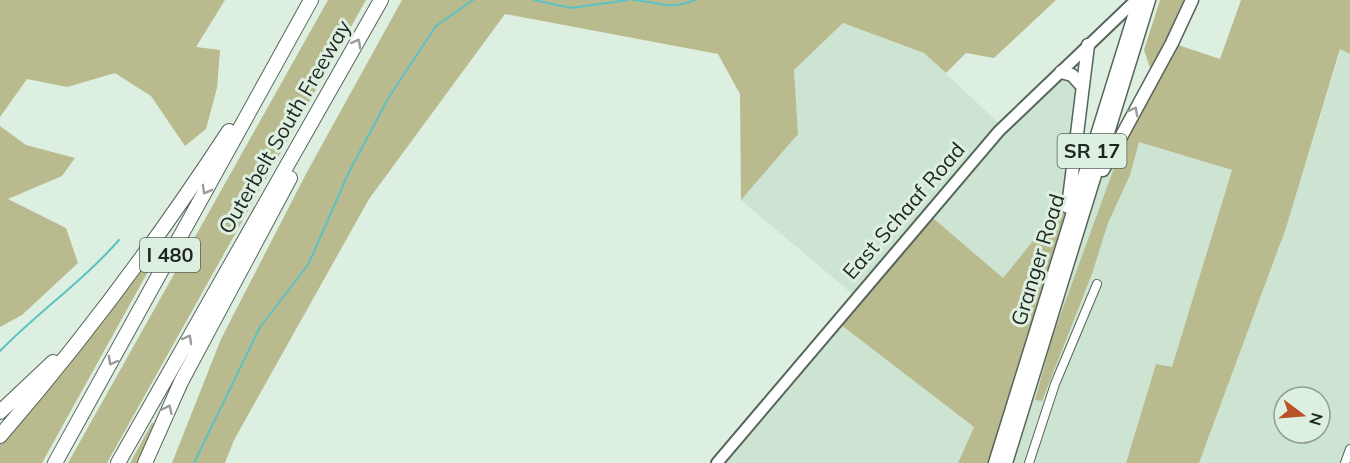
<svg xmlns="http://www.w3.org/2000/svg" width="1350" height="463" font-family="Mulish,sans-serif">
<rect width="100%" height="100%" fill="#ddefe0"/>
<path fill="#cce4d1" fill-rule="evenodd" d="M843 23 924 53 1003 127 1061 72 1078 79 1070 195 1003 278 856 297 741 200 798 134 794 70Z
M1341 49 1350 54V463H1199L1286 228ZM1284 397H1320V433H1284Z
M1120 136 1232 170 1172 368 1156 364 1126 463H1006L1080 220Z
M836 321 974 427 958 463H717Z"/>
<path fill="#baba8f" d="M0 0H225L196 47 220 50 217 88 206 129 185 146 151 96 115 73 67 87 27 79 0 117Z
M328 0H366L107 463H68Z
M402 0H1056L994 58 966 53 946 73 924 53 843 23 794 70 798 134 741 200 740 94 718 54 505 14 369 199 234 440 225 463H172L221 339 307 172Z
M1160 0H1186L1163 49 1150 68 1144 50Z
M1241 0H1350V54L1340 49 1286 228 1199 463H1126L1156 364 1172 367 1232 170 1139 142 1130 175 1108 223 1092 274 1042 401 1035 400 1052 338 1125 138 1172 43 1220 59Z
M0 126 26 145 75 158 62 176 8 199 66 228 78 263 22 315 0 327Z
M1070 195 1045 302 995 463H958L974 427 836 321 927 213 1003 278Z
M160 250 42 463H0V443L86 343 147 262Z
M152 423H155L139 463H130Z"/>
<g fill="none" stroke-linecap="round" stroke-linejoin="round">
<path stroke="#5ec1c1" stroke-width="2" d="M534 0 571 8 628 0
M633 0C662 2 666 11 695 0
M0 351C38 312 83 281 119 240
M194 463 260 327 308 265 349 172 389 97 436 26 473 0"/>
<defs>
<path id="street" d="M1029 463 1055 384 1097 284
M1345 463 1350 449"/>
<path id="secondary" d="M717 463 999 131 1136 0"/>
<path id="primary" d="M1061 72 1072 75 1082 86
M1103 170 1172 43 1192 0
M1068 207 1088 45
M995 463 1139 0
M1006 463 1149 0"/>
<path id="highway" d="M0 412 53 362
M0 436C84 339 159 238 229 131
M55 463 311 0
M118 463 381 0
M145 463 181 382 290 178"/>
</defs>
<use href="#street" stroke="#566559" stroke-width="10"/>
<use href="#secondary" stroke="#566559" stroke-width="14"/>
<use href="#primary" stroke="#566559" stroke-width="15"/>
<use href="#highway" stroke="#566559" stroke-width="16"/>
<use href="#street" stroke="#fff" stroke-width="8"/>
<use href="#secondary" stroke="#fff" stroke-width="10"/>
<use href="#primary" stroke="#fff" stroke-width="12"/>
<use href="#highway" stroke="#fff" stroke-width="14"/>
</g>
<defs><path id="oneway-chevron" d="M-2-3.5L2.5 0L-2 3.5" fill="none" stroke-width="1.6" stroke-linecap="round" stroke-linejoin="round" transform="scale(1.5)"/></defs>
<g stroke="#9a9d9b">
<use href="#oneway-chevron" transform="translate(357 43) rotate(-61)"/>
<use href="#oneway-chevron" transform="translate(1134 111) rotate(-61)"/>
<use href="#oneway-chevron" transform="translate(206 190) rotate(119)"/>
<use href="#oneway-chevron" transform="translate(188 339) rotate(-61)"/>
<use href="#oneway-chevron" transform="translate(112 361) rotate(119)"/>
<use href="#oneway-chevron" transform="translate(168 409) rotate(-65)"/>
</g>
<g text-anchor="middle" stroke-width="6" stroke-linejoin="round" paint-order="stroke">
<g fill="#ddefe0" stroke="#58625a" stroke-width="1.5">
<rect x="1057.5" y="134" width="69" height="34" rx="4.5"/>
<rect x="140" y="238" width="60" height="34" rx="4.5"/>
</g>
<g font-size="20" font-weight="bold" fill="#1f2620">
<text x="1092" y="158">SR 17</text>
<text x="170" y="262">I 480</text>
</g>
<g font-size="21" fill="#1f2620" stroke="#ddefe0">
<text transform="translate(285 127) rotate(-60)" y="7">Outerbelt South Freeway</text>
<text transform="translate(904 211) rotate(-49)" y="7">East Schaaf Road</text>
<text transform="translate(1038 260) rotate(-73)" y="7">Granger Road</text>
</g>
</g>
<g transform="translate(1302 415) rotate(106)"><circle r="28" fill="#ddefe0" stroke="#919f93" stroke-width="1.5"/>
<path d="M0-4.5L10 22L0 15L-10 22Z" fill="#b95326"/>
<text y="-9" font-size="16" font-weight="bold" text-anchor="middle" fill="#1f2620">N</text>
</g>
</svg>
